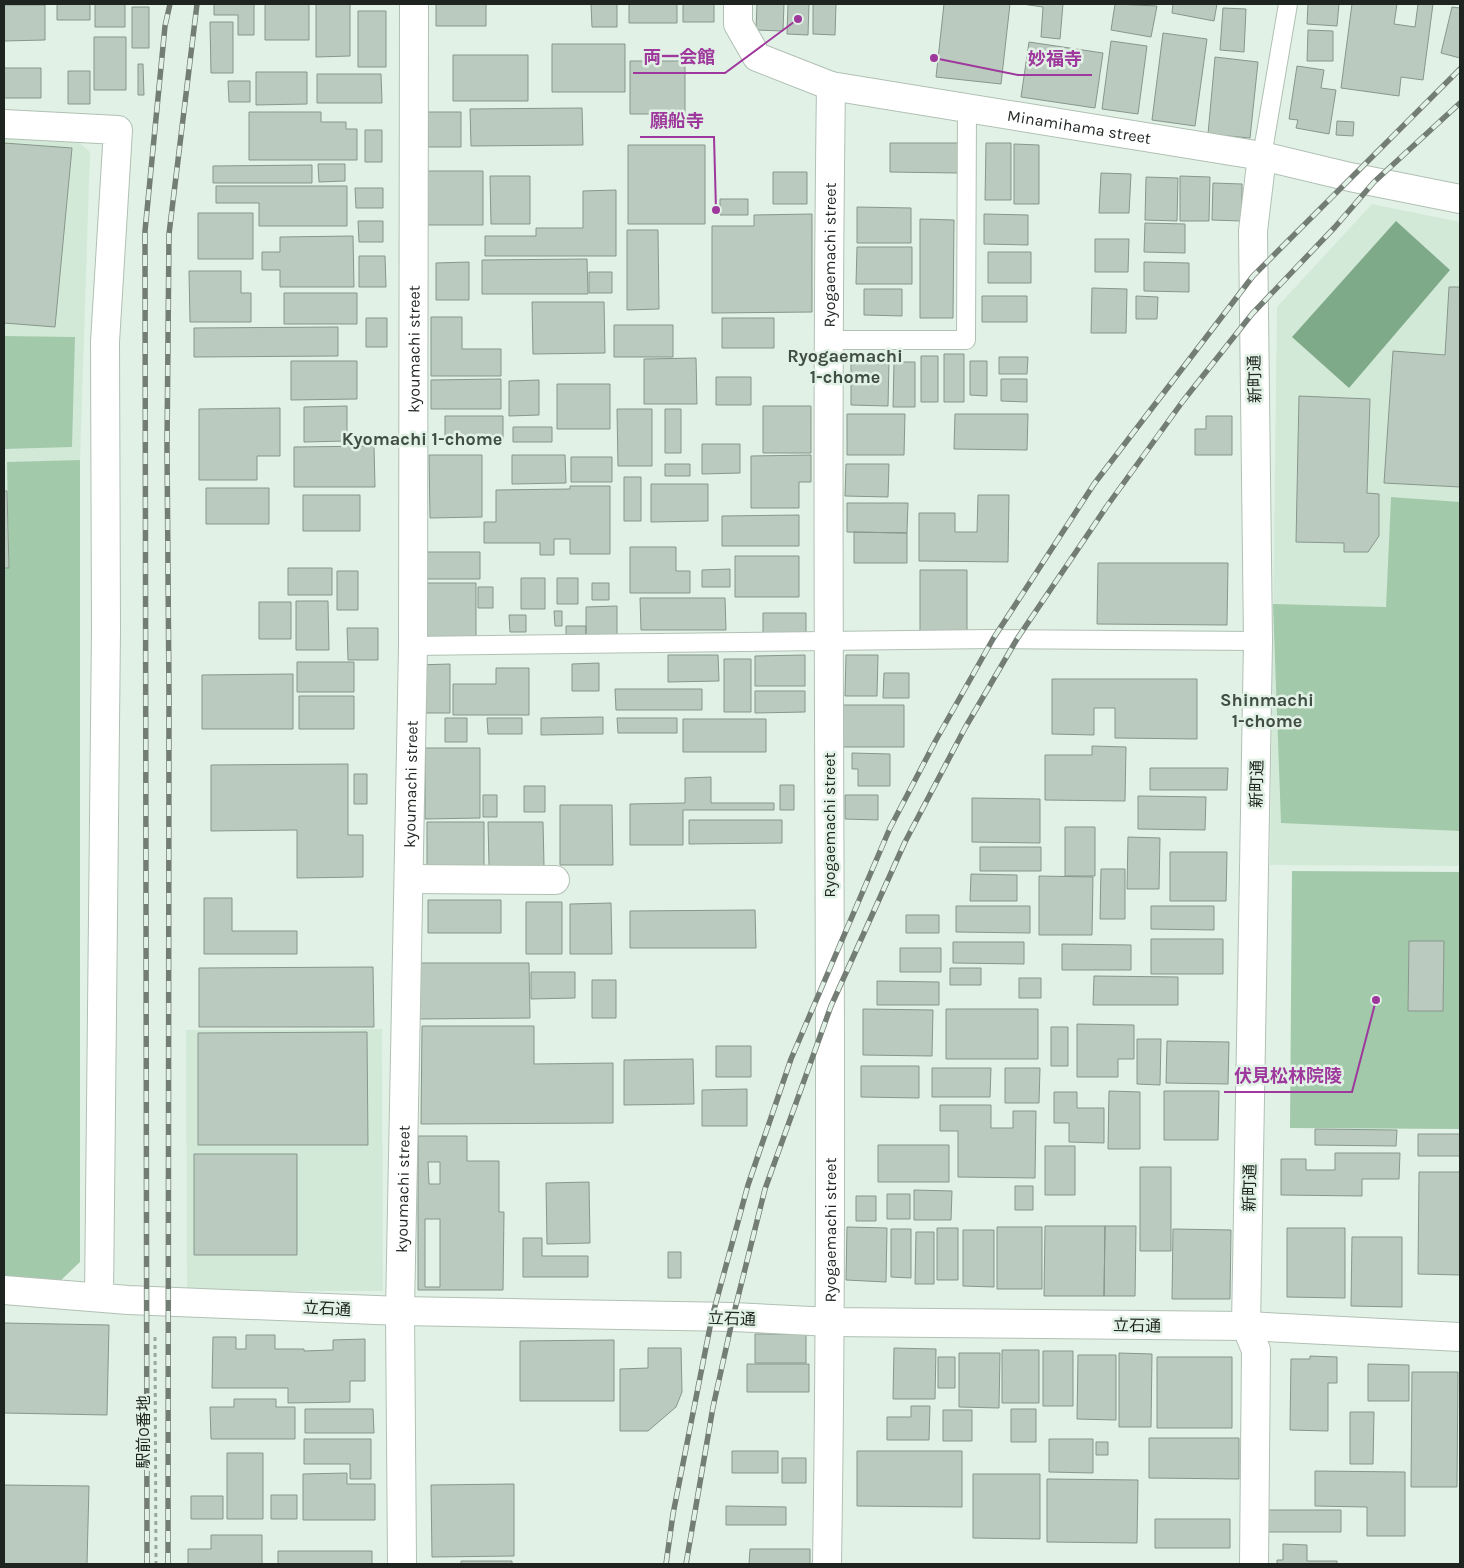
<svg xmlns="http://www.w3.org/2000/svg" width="1464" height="1568" font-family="Karla,'Noto Sans JP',sans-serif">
<rect width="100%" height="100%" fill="#e1f1e5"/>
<path fill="#d3e9d7" d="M4 132 74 138 90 152 80 460V656L4 658Z
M1372 204 1460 222V866L1270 865 1277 307Z
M382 1029 383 1291H187L186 1030Z"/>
<path fill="#a3c9ab" d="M4 336 75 337 72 447 4 449Z
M80 460V1262L58 1283 4 1278V568H9L7 462Z
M1391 497 1460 502V831L1281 823 1273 604 1386 607Z
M1292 871 1460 872V1129L1290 1128Z"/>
<path fill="#7faa89" d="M1396 221 1450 270 1349 388 1292 337Z"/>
<path fill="#bbcabe" stroke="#88978b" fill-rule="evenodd" d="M57 4H90V20H57Z
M95 4H125V27H95Z
M214 4H254V35H238V15H214Z
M265 4H309V40H265Z
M316 4H350V56L316 57Z
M436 4H486V26H436Z
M591 4H617V27H592Z
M629 4H677V23H629Z
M683 4H714V22H683Z
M757 4H784L783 31 756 30Z
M788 4H809L808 35 787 34Z
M813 4H836L835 35 813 34Z
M944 4H1010L1001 84 936 77Z
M1022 4H1063L1060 39 1041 37 1043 7Z
M1115 4 1157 6 1151 37 1111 30Z
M1173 4H1217L1214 21 1172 13Z
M1308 4H1339L1337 26 1307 24Z
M1352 4H1397L1394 24 1415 27 1418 4H1433L1423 80 1401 77 1399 96 1341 88Z
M4 5H45V40L4 41Z
M132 7H149V48H132Z
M1452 7 1460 8V58L1441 53Z
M1223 8 1246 9 1244 52 1220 50Z
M358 11H386V67H358Z
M210 22H233V73H211Z
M1308 30 1333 31V61H1307Z
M1163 33 1207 39 1195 126 1152 120Z
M94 37H126V90H94Z
M1111 41 1147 46 1138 114 1102 109Z
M1029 42 1103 53 1095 108 1021 97Z
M552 44H625V92H552Z
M453 55H528V101H453Z
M1215 57 1258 62 1250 138 1208 134Z
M630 61H685V114H630Z
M138 64H143L144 95H138Z
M1297 66 1324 70 1321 88 1336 90 1329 134 1296 128 1298 120 1289 119Z
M4 68H41V98H4Z
M68 71H90V104H68Z
M256 72H307V104L256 105Z
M317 74H381L382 103H317Z
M228 81H250V102H229Z
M582 108 583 145 471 146 470 109Z
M249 112H321V122H346V129H357V160H249Z
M428 112H461V147H428Z
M1337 121 1354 122 1353 136 1336 135Z
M365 130H382V162H365Z
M4 143 72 148 55 327 4 323Z
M890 143H958V173L890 172Z
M986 143H1011V200H985Z
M1014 144 1039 145V204H1014Z
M628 145H705V224H628Z
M318 164H345V181L319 182Z
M312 165V183H213V166Z
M427 171H483V225H427Z
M773 172H807V204H773Z
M1101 173 1131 174 1129 213H1099Z
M490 176H530V224H491Z
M1180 176 1210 177 1209 221H1180Z
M1146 177 1178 178 1177 221 1145 220Z
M1213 183 1242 184V221L1212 220Z
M216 186H347V226H259V203H216Z
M355 188H383V208H356Z
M616 190V256H485V236H536V228H583V191Z
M720 199H748V215H720Z
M857 207 911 208V243H857Z
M198 213H253V259H198Z
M812 214V312L712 313V226H754V215Z
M984 214 1028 215V245L984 244Z
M920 219 954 220 953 318H920Z
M358 221H383V242H359Z
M1145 223 1185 224V253L1144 252Z
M627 230H658L659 309 627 310Z
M353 236 354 287H280V270H262V252H280V237Z
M1095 239H1129L1128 272H1095Z
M857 247H912V284H856Z
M988 252H1031V283H988Z
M359 256H385L386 287H359Z
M587 259 588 294H482V260Z
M469 262V300H436V263Z
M1144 262 1189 263V292L1144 291Z
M189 271H241V293H251V322H190Z
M589 272H612V293H589Z
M1449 287H1460V487L1384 483 1393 351 1445 355Z
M1092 288 1127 289 1126 333H1091Z
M864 289H902V316L864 315Z
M284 293H357V324H284Z
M982 296H1027V322H982Z
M1136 296 1158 297 1157 319H1136Z
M532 302H604L605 353 533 354Z
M431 317H462V349H501V376H431Z
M366 318H387V347H366Z
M722 318H774V348H722Z
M614 325H673V357H614Z
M338 327V356L194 357V328Z
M944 354H964V402H944Z
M921 356H938V402H921Z
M999 357H1028L1027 374H999Z
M696 358 697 404H644V359Z
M291 361H357V399L291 400Z
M851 361H889L888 406 851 405Z
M970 361H987V396L970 395Z
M894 362H915V407H893Z
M716 377H751V405H716Z
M501 379V409H431V380Z
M1001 379H1027V402L1001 401Z
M539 380V415L509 416V381Z
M557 384H610V429H557Z
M1299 396 1370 399 1367 493 1379 494V536L1368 552H1344V543L1296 542Z
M347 406V441L304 442V407Z
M763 406H811V453H763Z
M280 408V456H257V480H199V409Z
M617 409H652V466H618Z
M665 409H681V453H665Z
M847 414H905L904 455H847Z
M955 414H1028L1027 450 954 449Z
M445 416H503V440H445Z
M1206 416H1232V455H1195V429H1206Z
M513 427H552V442H513Z
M702 444H740V473L702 474Z
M374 446 375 487H294V447Z
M429 455H482V517L430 518Z
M512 455H565L566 483 512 484Z
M811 455V482H799V508H751V456Z
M571 457H612V482H571Z
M665 464H690V476H665Z
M846 464H889L888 497 845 496Z
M624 477H641V521H624Z
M651 484H708V521L651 522Z
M570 486H610V554H570V539H554V555H540V543H484V522H496V490L570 489Z
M206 488H269V524H206Z
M4 491H7L9 568H4Z
M303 495H360V531H303Z
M978 495H1009L1008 562 919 561V513H955V532H977Z
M847 503H908L907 533 847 532Z
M799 515V546H722V516Z
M854 532 907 533V563H854Z
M630 547H676V571H690V593H630Z
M425 552H480V579H425Z
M735 556H799V597H735Z
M1098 563H1228L1227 625 1097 624Z
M288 568H332V595H288Z
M730 569V587H702V570Z
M920 570H967V632H920Z
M337 571H358V610H337Z
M521 578H545V609H521Z
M557 578H578V604H557Z
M423 583H476V637H423Z
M592 583H609V600H592Z
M478 587H493V608H478Z
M640 598H725L726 630H641Z
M296 601H328L329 650H296Z
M259 602H291V639H259Z
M617 606V636L586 637V607Z
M554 611H562V626H555Z
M763 613H806V634H763Z
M509 615H526V632H510Z
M566 626H586V637H566Z
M347 628H378V660H348Z
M668 655H718L719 681 668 682Z
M805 655V686H755V656Z
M846 655H878L877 696H845Z
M724 659H751V712H724Z
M297 662H354V692H297Z
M599 663V691H572V664Z
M450 664V713H416V665Z
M496 668H529V715H453V684H496Z
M884 673H909V698H883Z
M293 674V729H202V675Z
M1052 679H1197V739L1115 738V708H1094V735L1052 734Z
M615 689H702V710H616Z
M755 691H805V712L755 713Z
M299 696H354V729H299Z
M843 705H904V747H843Z
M603 717V734L541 735V718Z
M445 718H467V742H445Z
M487 718H522V734H488Z
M617 718H677V733H618Z
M683 719H766V752H683Z
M1092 746 1126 747 1125 801 1045 800V755H1092Z
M425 748H480V818L425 819Z
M852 753 890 754V786H858V769H852Z
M348 764V835H363V877L297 878V830L211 831V765Z
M1150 768H1228L1227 790H1150Z
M354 774H367V804H354Z
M711 777V803H774V810H683V845H630V804L685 803V778Z
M780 785H794V810H780Z
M524 786H545V812H524Z
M483 795H497V817H483Z
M845 795H878V820L845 819Z
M1138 796 1206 797 1205 830 1138 829Z
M972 798 1040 799V843L972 842Z
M560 805H612L613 865H560Z
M689 820H782V843L689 844Z
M427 822H484V866H427Z
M488 822H543L544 866H489Z
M1065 827H1095V876H1065Z
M1128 837 1160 838 1159 889H1127Z
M980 847H1041V871H980Z
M1170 852H1227L1226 901H1170Z
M1101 869H1125V919H1100Z
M971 874 1017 875V901H970Z
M1039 876 1093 877 1092 935H1039Z
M204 898H232V931H297V954H204Z
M428 900H501V933H428Z
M526 902H562V954H526Z
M611 903 612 954H570V904Z
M956 906H1030V933L956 932Z
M1151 906H1214V930L1151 929Z
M755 910 756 948H630V911Z
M906 915H939V933H906Z
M1151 939H1223V974H1151Z
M1409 941H1444L1443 1011H1408Z
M953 942H1024V964L953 963Z
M1062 944 1131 945V970H1062Z
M900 948H941V972H900Z
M418 963H529L530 1018 419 1019Z
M373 967 374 1027H199V968Z
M950 968H981V985H950Z
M531 972H575V998L531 999Z
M1094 976 1178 977V1005H1093Z
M1019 978H1041V998H1019Z
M592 980H616V1018H592Z
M877 981 939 982V1005H877Z
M863 1009 933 1010 932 1056 863 1055Z
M946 1009H1038V1059H946Z
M1077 1024 1134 1025V1059H1118V1077H1077Z
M422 1026H534V1064L613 1063V1123L421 1124Z
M1051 1027H1068V1066H1051Z
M367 1032 368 1145H198V1033Z
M1137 1039H1161L1160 1085 1137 1084Z
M1167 1041 1229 1042 1228 1084 1166 1083Z
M716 1046H751V1077H716Z
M693 1059 694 1104 624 1105V1060Z
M861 1066H919V1098L861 1097Z
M932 1068H991L990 1097H932Z
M1005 1068H1040L1039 1103H1005Z
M747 1089V1126H702V1090Z
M1109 1091 1140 1092V1149H1108Z
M1164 1091H1219L1218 1140H1164Z
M1054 1092H1077V1108H1104V1143L1069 1142V1123H1054Z
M940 1105H991V1128H1013V1111H1036L1035 1178 958 1177V1131H940Z
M1315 1129 1397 1130 1396 1146 1315 1145Z
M1418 1134H1460V1156H1418Z
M418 1136H467V1161H499V1212H504L503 1290H418ZM428 1162H440V1184H429ZM425 1219H440V1287H425Z
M878 1145H949V1182H878Z
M1045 1146H1075V1195H1045Z
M1335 1153H1400L1399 1179H1362V1196L1281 1195V1159H1306V1170H1335Z
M194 1154H297V1255H194Z
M1140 1167H1171V1251H1140Z
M1419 1172H1460V1275L1418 1274Z
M589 1182 590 1243 547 1244 546 1183Z
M1015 1186H1033V1210H1015Z
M914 1190 952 1191 951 1220H914Z
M887 1194H910V1219H887Z
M856 1196H876V1221H856Z
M1045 1226H1105L1104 1296H1044Z
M1105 1226H1136L1135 1296H1104Z
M847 1227 887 1228 886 1282 846 1280Z
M997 1227H1042V1289H997Z
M937 1228H958V1280H937Z
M1287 1228H1345V1298L1287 1297Z
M891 1229H911V1278L891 1277Z
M1173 1229 1231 1230 1230 1299H1172Z
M963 1230H994V1287L963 1286Z
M916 1232H934V1284H915Z
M1352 1237H1402V1307L1351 1306Z
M523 1238H542V1256H588V1277H523Z
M668 1252H681V1278H668Z
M4 1323 109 1325 107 1415 4 1413Z
M755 1334H806V1363H755Z
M246 1335H275V1349H304V1351L333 1350V1340L365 1339V1381H350V1402L288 1403V1388H212L213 1337H236V1349H246Z
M614 1340V1401H520V1341Z
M648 1348H681L682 1392 676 1407 648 1431H620V1369L648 1368Z
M894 1348 936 1349 935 1399H893Z
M1002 1350H1039V1403H1002Z
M1043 1351H1073V1406H1043Z
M959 1353H1000L999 1408 959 1407Z
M1119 1353 1152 1354 1151 1427H1119Z
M1078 1355H1116V1420L1077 1419Z
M1310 1356 1337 1357V1383H1328V1431L1290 1430 1291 1359H1310Z
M938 1357H955V1388H938Z
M1157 1357H1232V1428H1157Z
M747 1364H809V1392H747Z
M1368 1364 1409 1365V1401H1368Z
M1412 1372H1458L1457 1487H1411Z
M234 1399H276V1407H295V1439H211L210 1407H234Z
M911 1406H930L929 1440H887V1417H911Z
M305 1409H373L374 1433H305Z
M1011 1409H1036V1442H1011Z
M943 1410H972V1441H943Z
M1350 1412H1374L1373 1464H1350Z
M1149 1438H1239V1479L1149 1478Z
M304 1439H371V1479H350V1464H304Z
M1049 1439H1093V1473L1049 1472Z
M1096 1442H1108V1455H1096Z
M732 1451H778V1473H732Z
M857 1451H962V1507L857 1506Z
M227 1453H263V1519H227Z
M782 1458H806V1483H782Z
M1315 1471 1405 1472V1536H1367V1507L1315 1506Z
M347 1473V1484H375V1520H303V1474Z
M973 1474H1040V1539L973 1538Z
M1047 1479 1138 1480 1137 1543 1047 1542Z
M514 1484V1556L432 1557 431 1485Z
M4 1485 89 1486 87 1564H4Z
M271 1495H297V1519H271Z
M191 1496H223V1519H191Z
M726 1506 786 1507V1525H726Z
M1268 1510H1341V1532H1268Z
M1155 1519H1230V1548H1155Z
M211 1535H262V1564H188V1549H211Z
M1283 1544 1307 1545V1561H1337V1564H1277V1560H1283Z
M750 1549H810V1564H749Z
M278 1551H372V1564H278Z
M461 1561H512V1564H461Z"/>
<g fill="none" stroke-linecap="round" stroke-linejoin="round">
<defs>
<path id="service" d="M1262 156 1288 4
M828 340H966L967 107
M413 646 993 639 1258 641"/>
<g id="minor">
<path id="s1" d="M738 4V24L757 57 831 86 1262 156 1350 177 1460 199"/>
<path d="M4 124 118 130 105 342 106 630 99 1297"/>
<path d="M409 879 555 880"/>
<path d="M4 1290 128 1300 400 1311 733 1317 831 1322 1246 1326 1460 1337"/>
<path id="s2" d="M402 1564 400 1311 413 646 414 4"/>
<path id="s3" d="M827 1564C835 1072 824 579 831 86"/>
<path d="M1254 1564 1256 1350 1246 1326 1258 641 1253 231 1262 156"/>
</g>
</defs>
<use href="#service" stroke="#b1c0b4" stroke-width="20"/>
<use href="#minor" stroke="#b1c0b4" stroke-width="30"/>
<path stroke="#9ba79e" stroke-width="3" stroke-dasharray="4 4" stroke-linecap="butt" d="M155 1337 156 1564"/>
<use href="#service" stroke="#fff" stroke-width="18"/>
<use href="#minor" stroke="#fff" stroke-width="28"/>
<defs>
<path id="rail" d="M147 1564 145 231 165 26 170 4
M168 1564 169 695 167 446 169 234 197 4
M666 1564 673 1514 712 1317 748 1185 791 1059 890 828 936 740 993 639 1094 484 1253 276 1460 69
M686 1564 713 1407 733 1317 765 1189 831 1006 905 842 965 728 1017 639 1107 506 1183 401 1252 314 1335 227 1374 182 1460 103"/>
</defs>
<use href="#rail" stroke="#737d75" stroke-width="5.5"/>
<use href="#rail" stroke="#e1f1e5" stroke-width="4" stroke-dasharray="11" stroke-linecap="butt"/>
</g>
<g text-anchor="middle" stroke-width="5" stroke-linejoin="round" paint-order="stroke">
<g font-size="16" fill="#1e241f" stroke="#e1f1e5">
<text dy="6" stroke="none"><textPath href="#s1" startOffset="389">Minamihama street</textPath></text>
<text dy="6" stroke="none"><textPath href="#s3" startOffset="1309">Ryogaemachi street</textPath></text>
<text dy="6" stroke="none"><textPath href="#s2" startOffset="1215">kyoumachi street</textPath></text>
<text transform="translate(1254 379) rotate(-91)" y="6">新町通</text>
<text dy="6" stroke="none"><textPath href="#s2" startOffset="780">kyoumachi street</textPath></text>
<text transform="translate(1256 784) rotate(-89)" y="6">新町通</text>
<text transform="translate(829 825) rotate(-90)" y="6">Ryogaemachi street</text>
<text transform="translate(1249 1188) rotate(-89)" y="6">新町通</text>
<text dy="6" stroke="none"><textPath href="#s2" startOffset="375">kyoumachi street</textPath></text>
<text dy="6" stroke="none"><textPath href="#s3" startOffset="334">Ryogaemachi street</textPath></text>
<text transform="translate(327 1308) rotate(3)" y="6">立石通</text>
<text transform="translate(732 1318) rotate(2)" y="6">立石通</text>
<text transform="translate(1137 1325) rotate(1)" y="6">立石通</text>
<text transform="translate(143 1432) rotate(-90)" y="6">駅前0番地</text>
</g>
<g font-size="18" font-weight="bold" fill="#404d42" stroke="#e1f1e5">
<text x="845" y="362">Ryogaemachi<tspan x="845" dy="21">1-chome</tspan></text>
<text x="422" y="445">Kyomachi 1-chome</text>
<text x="1267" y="706">Shinmachi<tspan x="1267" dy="21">1-chome</tspan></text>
</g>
</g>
<path fill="none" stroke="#9e389c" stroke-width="2" d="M798 19L725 73H633M934 58L1018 75H1092M716 210L714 137H640M1376 1000L1352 1092H1224"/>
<g fill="#9e389c" stroke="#e1f1e5" stroke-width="2">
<circle cx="798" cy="19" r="5"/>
<circle cx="934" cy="58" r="5"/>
<circle cx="716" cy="210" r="5"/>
<circle cx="1376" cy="1000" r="5"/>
</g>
<g font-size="18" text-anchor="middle" font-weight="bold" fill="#9e389c" stroke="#e1f1e5" stroke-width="5" stroke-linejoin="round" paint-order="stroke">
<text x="679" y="63">両一会館</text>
<text x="1055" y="65">妙福寺</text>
<text x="677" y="127">願船寺</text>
<text x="1288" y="1082">伏見松林院陵</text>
</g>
<rect width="1464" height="1568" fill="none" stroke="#1e241f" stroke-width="10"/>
</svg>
